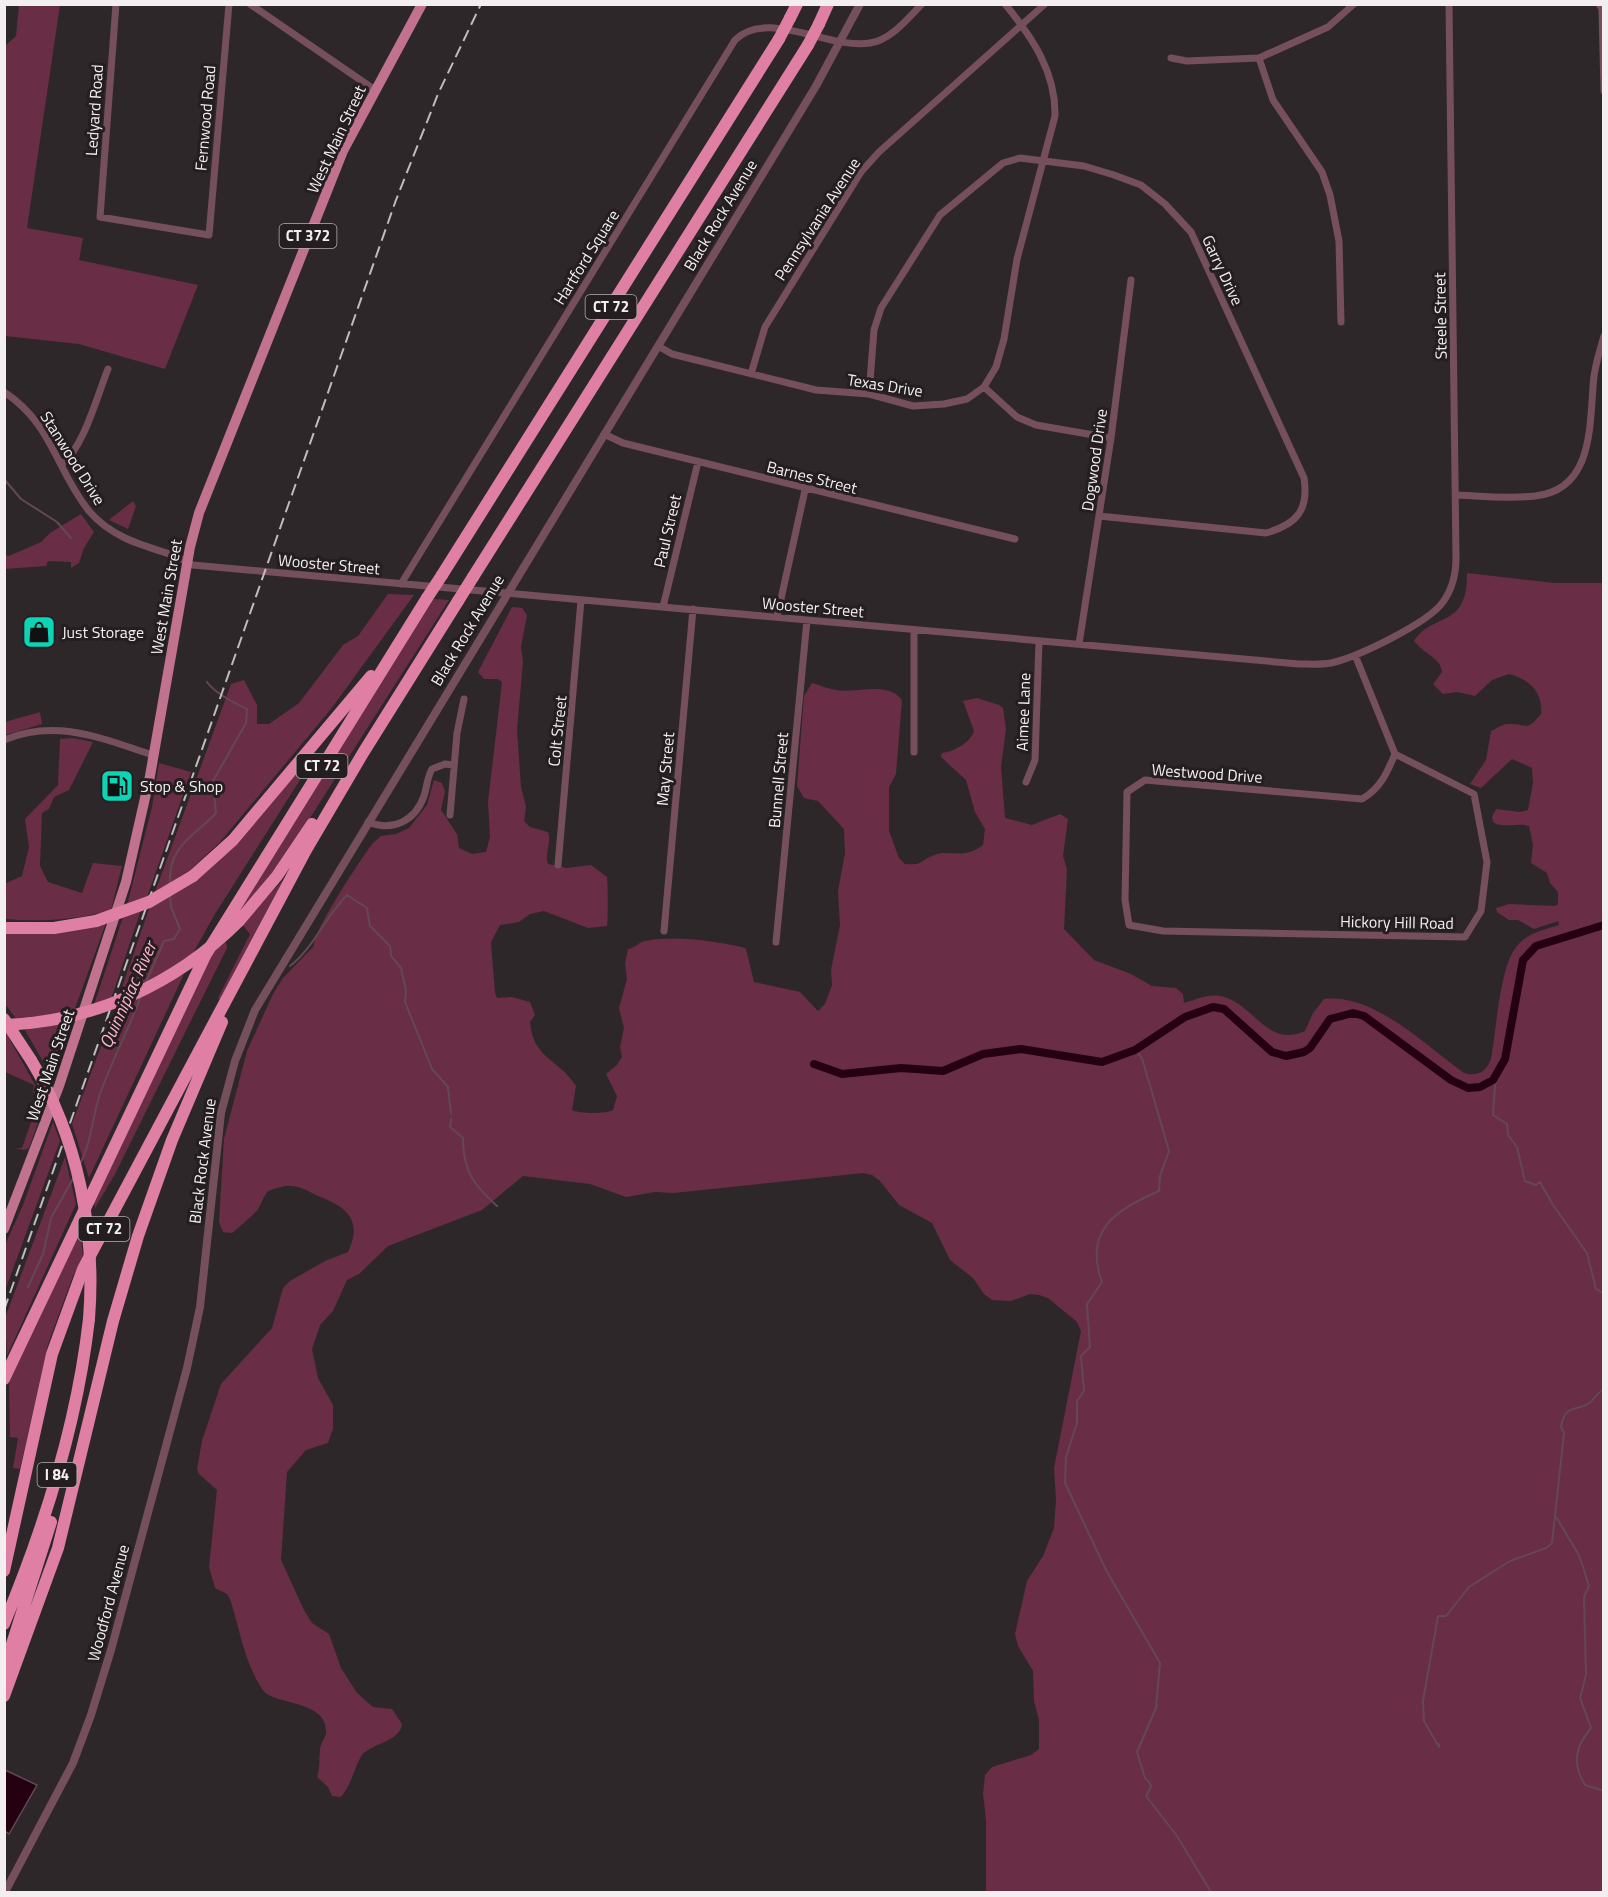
<svg xmlns="http://www.w3.org/2000/svg" width="1608" height="1897" font-family="'Titillium Web',sans-serif">
<rect width="100%" height="100%" fill="#2e2729"/>
<path fill="#692d45" d="M19 5H60L27 228 83 238 79 260 198 285 165 369 79 344 5 336 4 47 16 36Z
M133 501 136 506 128 529 109 520Z
M81 514 94 532 84 548 79 563 71 568V562L48 561 46 566 5 569V555L9 556 41 542 50 533Z
M1467 573 1554 583H1603V1892H986V1820L983 1794 985 1775 992 1767 1031 1755 1039 1749V1720L1034 1701 1033 1671 1018 1646 1015 1634 1027 1581 1043 1556 1054 1528 1056 1499 1054 1468 1081 1331 1077 1322 1048 1298 1039 1295 1030 1294 1011 1301 992 1300 984 1294 973 1278 950 1260 932 1223 899 1205 880 1181 872 1175 863 1173 674 1193 655 1192 626 1197 590 1184 523 1176 482 1210 388 1246 359 1274 347 1280 333 1311 320 1325 312 1349 318 1378 333 1405V1429L328 1443 306 1450 287 1472 281 1560 304 1610 312 1623 329 1634 341 1668 357 1693 373 1707 392 1709 402 1724C400 1742 372 1743 362 1755 354 1767 353 1782 341 1797L332 1796 328 1787 317 1777C320 1768 319 1760 320 1750 320 1744 325 1739 326 1733 328 1699 274 1706 263 1690 244 1663 240 1629 230 1599L227 1594 215 1588 209 1567 217 1490 199 1474 197 1469 202 1441 221 1384 272 1328 283 1288 290 1281 325 1261 348 1252C363 1220 347 1207 318 1196 310 1192 300 1186 291 1186 284 1185 275 1189 268 1191 263 1197 262 1203 258 1209 256 1213 237 1229 232 1233L223 1232 219 1222 224 1139 247 1051 273 994 283 978 314 946C313 931 362 857 373 843L381 836 396 834 409 828 427 805 434 780 442 783 445 792 441 810 457 834 459 848 472 854 486 852 490 837 488 802 502 682 498 679H484L478 672 512 607 522 608 527 615 521 647 523 661 517 730 521 787 526 807 524 821 530 827 548 832C552 843 544 854 548 864L567 868 591 865 607 877C608 885 608 921 607 926L588 928 544 911 530 914 519 922 500 925 491 942 495 993 497 998 512 997 530 1002 535 1015 530 1022C533 1059 558 1058 576 1086L572 1110C579 1114 607 1114 613 1110L617 1096 606 1074 617 1065 622 1057 620 1047 624 1028 619 1008 627 979 625 964 628 949C635 948 639 942 645 941 676 935 712 941 742 947L746 949 754 982 800 992 818 1011 825 1004 832 985 831 970 840 925 838 891 845 853 844 829 818 801 804 798 797 786 804 696 812 683C820 685 828 689 836 690 855 694 887 680 902 700L896 774 889 787V831L899 858 905 864C924 865 918 862 932 856 949 848 962 861 983 845L985 829 975 812 966 780 941 757 942 753C955 751 970 743 974 731L963 701 977 698 999 705 1003 708 1006 729 1001 767 1005 818 1032 825 1060 814 1068 819 1063 856 1067 869 1064 929 1094 960 1131 974 1152 986 1176 988 1183 994 1184 1003C1196 1000 1206 994 1220 996 1254 1002 1266 1049 1305 1031L1313 1013 1324 999C1374 993 1425 1045 1464 1073 1477 1077 1486 1072 1491 1059 1496 1033 1500 964 1517 946 1527 933 1544 930 1559 925L1558 921 1534 929 1518 920H1509L1497 912 1496 908 1509 904 1555 906 1558 904V892L1550 883 1547 873 1531 863 1533 845 1529 826C1517 822 1504 829 1493 822L1492 817 1496 809 1520 812 1528 810 1533 783 1532 768 1512 759 1481 788 1470 784 1486 760 1491 731C1496 729 1502 724 1508 724 1529 724 1526 732 1541 714 1543 692 1529 679 1509 674L1492 680 1475 696 1457 692 1443 694 1433 684 1442 672C1441 658 1424 654 1414 641 1433 612 1468 629 1467 573Z
M388 594 414 595 331 709 220 842 189 871 155 892 231 684 244 680 257 705V724H269L299 703 343 645 358 636Z
M434 599 449 600 294 843 270 877 236 918 255 880Z
M40 712 42 724 5 735V722Z
M73 738 93 742 69 790 54 797 49 809 42 813 40 866 48 882 82 893 93 863 122 866 111 910C77 920 40 922 5 919L4 884 22 876 29 847 25 819 58 785 60 739Z
M311 757 312 761 215 914 192 955 168 972 119 996 150 906 172 895Z
M159 763 191 772 147 897 127 905 152 807Z
M283 880 220 999 218 998 250 934 242 924Z
M141 910 111 999 94 1005 123 917Z
M106 923 74 1011 17 1020 5 1004V932Z
M226 942 227 948 115 1174 95 1208 93 1197 212 953Z
M184 974 89 1178 72 1124 115 1009Z
M70 1023 53 1079 25 1030Z
M5 1031 45 1103 29 1148 24 1150 15 1148H22L40 1096 33 1092 34 1085 5 1072Z
M53 1122 60 1141 5 1291V1245L23 1205Z
M65 1157 76 1204 7 1356 5 1318Z
M80 1227 83 1258 73 1276 48 1344 20 1469 13 1468 18 1438 10 1437 9 1378 41 1315Z"/>
<path fill="#250010" stroke="#634853" stroke-width="1.5" d="M5 1770 37 1785 9 1834 5 1831Z"/>
<g fill="none" stroke-linecap="round" stroke-linejoin="round">
<path stroke="#634853" stroke-width="2" d="M4 479 21 499 57 522 71 538
M170 884C168 845 194 837 216 813L213 781 246 723 247 709C234 703 215 693 207 682
M290 966C315 946 325 917 347 895L367 908 370 926 390 946 391 956 401 968 406 991 405 1002 432 1069 448 1087 451 1114
M146 982 164 941 174 939 180 929 171 907 170 896
M1135 1050 1142 1058 1169 1151 1160 1176 1159 1191C1116 1210 1083 1230 1102 1282L1087 1304 1090 1347 1081 1356 1084 1391 1077 1401V1423L1066 1457 1065 1483 1106 1570 1160 1663 1156 1708 1137 1752 1145 1778 1150 1783 1151 1787 1146 1796 1177 1836 1211 1892
M1500 1072 1495 1085 1493 1115 1507 1124 1508 1135 1517 1147 1525 1181 1536 1185 1540 1182 1553 1205 1587 1253 1596 1289 1603 1293 1604 1303
M451 1119 450 1127 463 1138C463 1171 473 1184 497 1206
M80 1164C92 1141 92 1117 100 1094 112 1060 129 1029 141 996
M28 1287 43 1254 51 1218 74 1177
M1556 1517 1579 1555 1589 1586 1584 1597 1586 1675 1580 1698 1591 1728C1575 1747 1572 1764 1585 1785L1604 1791
M1439 1744V1747L1424 1721 1423 1701 1438 1616H1446L1469 1587 1510 1561 1546 1548 1552 1543 1564 1433 1561 1427C1565 1403 1576 1412 1589 1403 1595 1399 1597 1393 1604 1389"/>
<path stroke="#250010" stroke-width="8" d="M814 1064 842 1074 901 1068 943 1071 983 1054 1021 1049 1102 1062 1135 1050 1185 1017 1213 1007 1224 1009 1272 1052 1286 1056 1304 1052 1310 1048 1330 1019 1353 1013 1364 1016 1451 1080 1468 1088 1480 1087 1493 1080 1505 1059 1523 960 1536 946 1604 925"/>
<path stroke="#764f5c" stroke-width="7" d="M116 4 100 217 209 235 229 4
M250 4 375 90
M1599 4 1602 9 1604 91
M1171 58 1187 61 1259 58 1328 27 1354 4
M1259 58 1273 100 1322 172 1330 195 1339 241 1341 322
M658 346 672 354 816 390 869 394 913 406 944 404 967 399 984 387 996 367 1004 339 1017 259 1055 116C1056 72 1032 37 1005 4
M751 374 765 327 861 172 879 152 1045 4
M984 387 1017 417 1036 425 1111 438
M4 392C52 423 56 470 89 511 111 537 141 545 173 555 180 558 186 562 193 565L1299 664C1309 664 1321 665 1331 663 1358 657 1428 623 1443 602 1453 588 1456 574 1456 558L1449 4
M869 394 874 330 881 308 940 215 1003 163 1020 158 1084 166 1114 175 1141 185 1165 204 1191 232 1304 478C1309 510 1297 524 1266 533L1099 516
M604 434 623 443 1015 539
M62 464C84 447 97 396 108 369
M1456 495C1481 496 1509 499 1535 496 1596 490 1589 420 1594 376 1596 363 1600 349 1604 336
M401 584 735 40C767 8 829 50 870 43 891 40 908 18 922 4
M663 607 698 462
M777 617 805 490
M1079 644 1111 438 1131 280
M1355 655 1395 754 1474 794 1487 862 1481 911 1465 937 1163 931 1129 925 1125 900 1127 792 1145 780 1362 799C1380 789 1387 773 1395 754
M4 740C57 718 103 739 153 755
M914 752V630
M1026 782 1035 760 1039 641
M450 815 457 733 464 699
M368 822C393 832 415 821 424 796 427 787 427 777 432 769L445 764 454 765
M558 865 581 600
M664 931 693 609
M776 942 807 620"/>
<path stroke="#764f5c" stroke-width="8" d="M5 1892 73 1763 91 1715 111 1650 187 1368 200 1307 221 1113 235 1061 255 1010 816 86 860 4"/>
<path stroke="#c0728f" stroke-width="10" d="M4 1229 59 1086 126 882 150 776 190 547 199 513 343 151 422 4"/>
<path stroke="#de7fa3" stroke-width="12" d="M790 18 797 4
M819 24 828 4
M442 575 779 39
M473 577 808 45
M193 876 233 840 371 676
M239 921 277 876 312 824
M4 928H54L96 921
M4 1019 31 1060
M4 1379 206 954 427 598
M4 1571 52 1354 83 1269 306 850 363 753 458 601
M4 1624C45 1526 77 1425 89 1319
M4 1669 51 1522
M4 1696 58 1548 113 1321 138 1236 172 1140 222 1022"/>
<path stroke="#c0bbbd" stroke-width="2" stroke-dasharray="12 6" stroke-linecap="butt" d="M4 1310 396 200 438 94 481 4"/>
<path stroke="#de7fa3" stroke-width="12" d="M779 39 790 18
M808 45 819 24
M427 598 442 575
M458 601 473 577
M96 921 149 902 193 876
M4 1025C93 1022 176 984 239 921
M31 1060C78 1138 96 1230 89 1319"/>
</g>
<defs>
<symbol id="shop-square" viewBox="-11 -11 22 22"><rect x="-9" y="-9" width="18" height="18" rx="4" fill="#0bd5b5" stroke="#241e20"/><path d="M-5-2.5h2.3a2.7 3.5 0 0 1 5.4 0H5L5.5 6h-11ZM-1.5-2.5h3a1.5 2.3 0 0 0-3 0Z" fill="#111"/></symbol>
<symbol id="fuel-square" viewBox="-11 -11 22 22"><rect x="-9" y="-9" width="18" height="18" rx="4" fill="#0bd5b5" stroke="#241e20"/><path d="M-5.5-6h7V0h2V4h1.3V-2.5L3-4.5l.8-.8L6-3V5H2.5V1h-1V6h-7ZM-4.2-4.7v3.2H.2V-4.7Z" fill="#111"/></symbol>
</defs>
<g fill-rule="evenodd">
<use href="#shop-square" x="20" y="613" width="38" height="38"/>
<use href="#fuel-square" x="98" y="767" width="38" height="38"/>
</g>
<g text-anchor="middle" stroke-width="6" stroke-linejoin="round" paint-order="stroke">
<g fill="#241e20" stroke="#b5b0b2" stroke-width="1.5">
<rect x="279.5" y="224" width="57" height="24" rx="4.5"/>
<rect x="585.5" y="295" width="51" height="24" rx="4.5"/>
<rect x="296.5" y="754" width="51" height="24" rx="4.5"/>
<rect x="78.5" y="1217" width="51" height="24" rx="4.5"/>
<rect x="37.5" y="1463" width="39" height="24" rx="4.5"/>
</g>
<g font-size="15" font-weight="bold" fill="#f3eff0">
<text x="308" y="241">CT 372</text>
<text x="611" y="312">CT 72</text>
<text x="322" y="771">CT 72</text>
<text x="104" y="1234">CT 72</text>
<text x="57" y="1480">I 84</text>
</g>
<g font-size="16" fill="#f3eff0" stroke="#241e20">
<text transform="translate(94 110) rotate(-86)" y="6">Ledyard Road</text>
<text transform="translate(205 118) rotate(-85)" y="6">Fernwood Road</text>
<text transform="translate(336 139) rotate(-65)" y="6">West Main Street</text>
<text transform="translate(720 215) rotate(-59)" y="6">Black Rock Avenue</text>
<text transform="translate(817 219) rotate(-57)" y="6">Pennsylvania Avenue</text>
<text transform="translate(586 257) rotate(-58)" y="6">Hartford Square</text>
<text transform="translate(1223 270) rotate(65)" y="6">Garry Drive</text>
<text transform="translate(1440 316) rotate(-91)" y="6">Steele Street</text>
<text transform="translate(885 385) rotate(9)" y="6">Texas Drive</text>
<text transform="translate(73 458) rotate(58)" y="6">Stanwood Drive</text>
<text transform="translate(1094 460) rotate(-82)" y="6">Dogwood Drive</text>
<text transform="translate(812 477) rotate(14)" y="6">Barnes Street</text>
<text transform="translate(667 531) rotate(-77)" y="6">Paul Street</text>
<text transform="translate(329 564) rotate(5)" y="6">Wooster Street</text>
<text transform="translate(166 597) rotate(-80)" y="6">West Main Street</text>
<text transform="translate(813 607) rotate(5)" y="6">Wooster Street</text>
<text transform="translate(467 630) rotate(-59)" y="6">Black Rock Avenue</text>
<text transform="translate(1023 712) rotate(-88)" y="6">Aimee Lane</text>
<text transform="translate(557 731) rotate(-84)" y="6">Colt Street</text>
<text transform="translate(665 769) rotate(-85)" y="6">May Street</text>
<text transform="translate(1207 773) rotate(4)" y="6">Westwood Drive</text>
<text transform="translate(778 780) rotate(-85)" y="6">Bunnell Street</text>
<text transform="translate(1397 922) rotate(1)" y="6">Hickory Hill Road</text>
<text transform="translate(50 1065) rotate(-71)" y="6">West Main Street</text>
<text transform="translate(202 1161) rotate(-83)" y="6">Black Rock Avenue</text>
<text transform="translate(108 1603) rotate(-75)" y="6">Woodford Avenue</text>
</g>
<g font-size="16" fill="#f3eff0" stroke="#241e20" text-anchor="start">
<text x="62" y="638">Just Storage</text>
<text x="140" y="792">Stop &amp; Shop</text>
</g>
<g font-size="18" font-style="italic" fill="#feb3cd" stroke="#241e20">
<text transform="translate(128 995) rotate(-66)" y="6">Quinnipiac River</text>
</g>
</g>
<rect width="1608" height="1897" fill="none" stroke="#f3eff0" stroke-width="12"/>
</svg>
